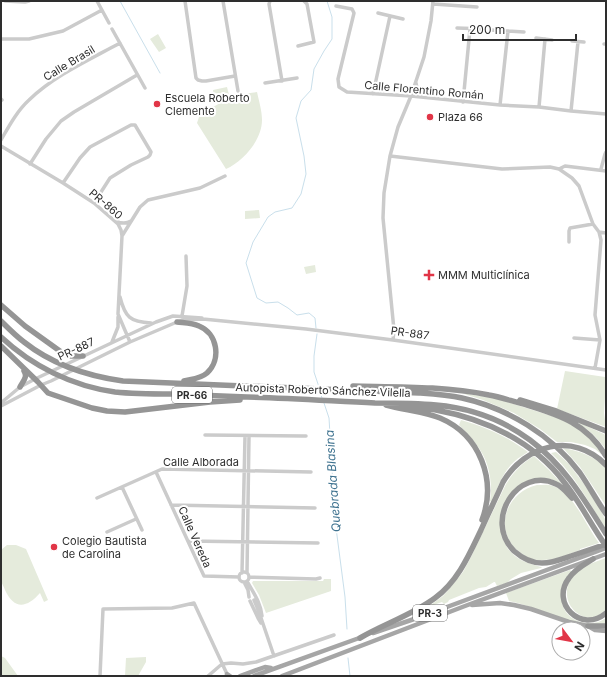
<svg xmlns="http://www.w3.org/2000/svg" width="607" height="677" font-family="Inter,sans-serif">
<rect width="100%" height="100%" fill="#fff"/>
<path fill="#e5ebdc" d="M158 34 166 48 159 52 150 39Z
M227 87 229 95 214 98 213 90Z
M257 92C259 101 262 111 262 120 262 140 243 162 226 169L197 123 200 114 235 95Z
M259 210 260 218 245 219V211Z
M315 265 316 272 306 274 304 267Z
M565 371 605 377 606 382 604 413 606 427 557 409Z
M461 393 495 398 558 418 580 429 596 444 601 453V454L595 449 585 445 571 442H557L540 429 514 413 483 400Z
M461 420C486 427 508 437 528 452 524 455 519 457 515 461 502 472 498 488 491 502L490 501C493 482 489 460 476 444 471 437 465 431 459 425Z
M578 422 606 435V450C598 438 590 431 578 423Z
M563 448C580 451 594 456 606 468V506L580 467Z
M556 452 568 463 584 484 598 505 606 521V529C589 503 574 474 551 453Z
M534 456 548 469 562 484H561L551 479H545L522 484 501 512 500 525 501 532 502 538 508 549 515 556 521 560 528 563 541 567H542L541 568 521 573 511 579 507 583 497 586 495 582H494L486 587 479 588 449 600 448 602 444 604 442 602 428 607 443 596 450 588 463 572 471 557 506 484C513 473 522 463 534 456Z
M537 485C543 485 548 484 553 486 574 493 586 526 599 543L580 549V550C567 555 553 561 538 560 533 560 528 558 524 555 492 536 503 493 537 485Z
M7 545H16L26 549 48 600 44 602 40 593C27 608 14 610 5 590 4 587 2 584 1 581 0 574 1 558 1 550Z
M606 558V609C584 635 547 595 580 569 588 564 598 561 606 558Z
M570 570 572 572C569 578 561 596 562 602 565 622 591 629 606 618V624C599 624 591 625 584 624 558 620 535 606 509 601L506 593Z
M324 579H331V591L266 613 259 595 252 583 253 581H323Z
M1 656 5 658 18 676H1Z
M146 657V662L138 676H125L126 658Z"/>
<g fill="none" stroke-linecap="round" stroke-linejoin="round">
<path stroke="#c9dfeb" stroke-width="1" d="M120 1 160 73
M316 328 315 318 309 313 297 315 288 308 278 302 266 303 257 298 246 263 253 242 268 217 275 212 292 208 301 194 306 174 304 156 296 118 301 101 311 90 314 69 324 51 332 39V17L327 1
M317 334 314 356V372L319 387
M320 392 322 398
M324 403 329 418 335 520 345 597 347 629
M348 658 350 676"/>
<path stroke="#cbcbcb" stroke-width="3.5" d="M5 1 25 2 29 1
M97 1 109 23
M185 1 196 78 198 80 202 81H206L235 76
M223 1 238 91
M270 1 269 4 282 81
M433 4 477 7
M336 6 352 9 354 13 338 79 339 87 347 92 411 96 500 105 539 107 571 111 606 114
M378 13 403 19
M457 28 485 29
M112 29 145 88
M491 30 524 32
M536 38 552 40
M1 39H29L63 31 102 10
M572 41 584 42
M604 44H606
M298 46 314 42 307 4 304 1
M265 83 297 78
M416 83 418 93 423 97
M373 94 390 16
M1 99 2 100
M463 102 470 29
M500 105 508 31
M539 107 545 39
M571 111 578 42
M1 140C9 126 17 111 29 100 55 75 89 60 120 43
M1 146 63 183 94 203 118 224 121 230 122 236 118 314 130 342
M390 156 502 169 550 167 559 169 572 178 579 186 593 224 599 232 601 240 595 315 600 340 595 368
M30 164 46 139 61 121 74 112 137 75
M559 169 565 166 606 171
M601 169 605 154 606 152
M63 183 80 158 90 147 131 125H135L151 152 150 155 148 157 131 165 110 178 94 203
M116 221C122 224 126 224 131 221
M599 232 606 233
M122 236 140 207 148 200 200 188 225 176
M569 242V231L570 228 593 224
M120 297C125 317 130 322 151 323
M182 316 187 286 186 256
M574 338 600 340
M393 340 394 330 383 218 384 193 390 156 398 127 411 96 424 57 431 21 433 1
M112 342 118 327V317
M1 403 20 387 35 379 156 322 173 316 202 318
M1 406 41 385 51 381 130 342 177 322 183 320 203 319 306 329 393 340 606 370
M205 435 303 436H306
M156 472 204 576 239 577
M122 487 142 530
M97 498 162 469 311 472
M171 505 315 508
M107 532 136 519
M188 541 318 543
M239 577a5 5 0 1 1 10 0a5 5 0 1 1-10 0Z
M242 573 245 436
M247 573 249 436
M249 577 316 579 320 578
M247 581C253 592 261 603 262 616
M244 582 248 590 249 597
M254 600 259 612 274 656
M250 601 258 618 261 623
M100 676 103 609 172 608 194 603 227 674
M208 676 222 664 231 663 243 664 256 662 334 635"/>
<path stroke="#a6a6a6" stroke-width="4.5" d="M472 605 500 603 514 605 531 609 569 622 588 626 595 630 606 631
M373 633 420 617 606 548
M227 674 230 676
M240 676 265 667 271 668
M254 676 362 637
M282 676 465 606 606 554"/>
<path stroke="#959595" stroke-width="5.5" d="M1 305 25 326 64 354 71 356H83
M1 321C8 328 16 336 24 342 53 365 87 376 123 381L419 393C433 394 448 395 462 398 507 408 552 435 580 473 589 486 597 501 606 514
M177 322C185 323 192 323 199 326 217 333 222 359 207 373 200 379 192 379 184 381
M1 337C32 366 72 386 115 392 134 394 153 394 172 394 197 395 222 396 247 397 290 398 332 401 375 403 395 403 416 403 436 405 470 408 503 420 530 440 564 465 584 499 606 534
M1 346 38 382 48 393 92 408 107 411 125 412 210 402 240 400
M353 386C398 387 444 386 489 395 501 397 514 402 527 405 560 415 587 424 606 456
M20 387C23 381 28 377 24 371
M520 400 556 411 606 431
M386 405C404 410 423 411 440 418 480 435 497 480 482 520
M406 407C416 408 426 408 436 410 485 419 533 441 564 482 580 502 591 525 606 546
M572 498C567 493 563 487 556 484 518 466 483 520 514 551 522 558 532 563 542 563 552 563 562 559 571 556 583 552 595 548 606 544
M593 559C585 564 575 569 569 578 550 603 581 634 606 613
M588 626H606
M360 638C384 624 412 615 435 598 458 581 469 555 481 530 488 514 496 498 503 482 525 445 573 431 606 465"/>
</g>
<g fill="#e13547" stroke="#fff" stroke-width="1.5">
<circle cx="157" cy="104" r="4"/>
<circle cx="430" cy="117" r="4"/>
<path d="M427 269h4v4h4v4h-4v4h-4v-4h-4v-4h4z"/>
<circle cx="54" cy="547" r="4"/>
</g>
<g text-anchor="middle" stroke-width="4" stroke-linejoin="round" paint-order="stroke">
<g fill="#fff" stroke="#6d6d6d" stroke-width="1">
<rect x="172" y="387" width="40" height="16" rx="3"/>
<rect x="413" y="605" width="34" height="16" rx="3"/>
</g>
<g font-size="10" font-weight="bold" fill="#2e2e2e">
<text x="192" y="399">PR-66</text>
<text x="430" y="617">PR-3</text>
</g>
<g font-size="11" fill="#2e2e2e" stroke="#fff">
<text transform="translate(69 63) rotate(-31)" y="4">Calle Brasil</text>
<text transform="translate(424 90) rotate(5)" y="4">Calle Florentino Román</text>
<text transform="translate(106 204) rotate(40)" y="4">PR-860</text>
<text transform="translate(410 333) rotate(8)" y="4">PR-887</text>
<text transform="translate(76 349) rotate(-25)" y="4">PR-887</text>
<text transform="translate(323 390) rotate(2)" y="4">Autopista Roberto Sánchez Vilella</text>
<text x="201" y="466">Calle Alborada</text>
<text transform="translate(195 537) rotate(66)" y="4">Calle Vereda</text>
</g>
<g font-size="11" fill="#2e2e2e" stroke="#fff" text-anchor="start">
<text x="165" y="102">Escuela Roberto<tspan x="165" dy="13">Clemente</tspan></text>
<text x="438" y="121">Plaza 66</text>
<text x="438" y="279">MMM Multiclínica</text>
<text x="62" y="545">Colegio Bautista<tspan x="62" dy="13">de Carolina</tspan></text>
</g>
<g font-size="12" font-style="italic" fill="#3e728f" stroke="#fff">
<text transform="translate(333 481) rotate(-94)" y="4">Quebrada Blasina</text>
</g>
</g>
<rect width="607" height="677" fill="none" stroke="#2e2e2e" stroke-width="4"/>
<g transform="translate(571 641) rotate(122)"><circle r="19" fill="#ffffff" stroke="#ababab"/>
<path d="M0-3L7 15L0 10L-7 15Z" fill="#e13547"/>
<text y="-6" font-size="11" font-weight="bold" text-anchor="middle" fill="#2e2e2e">N</text>
</g>
<path d="M463 34v6h113v-6" fill="none" stroke="#2e2e2e" stroke-width="2"/>
<text x="469" y="34" font-size="12" fill="#2e2e2e" stroke="#ffffff" stroke-width="3" paint-order="stroke">200 m</text>
</svg>
